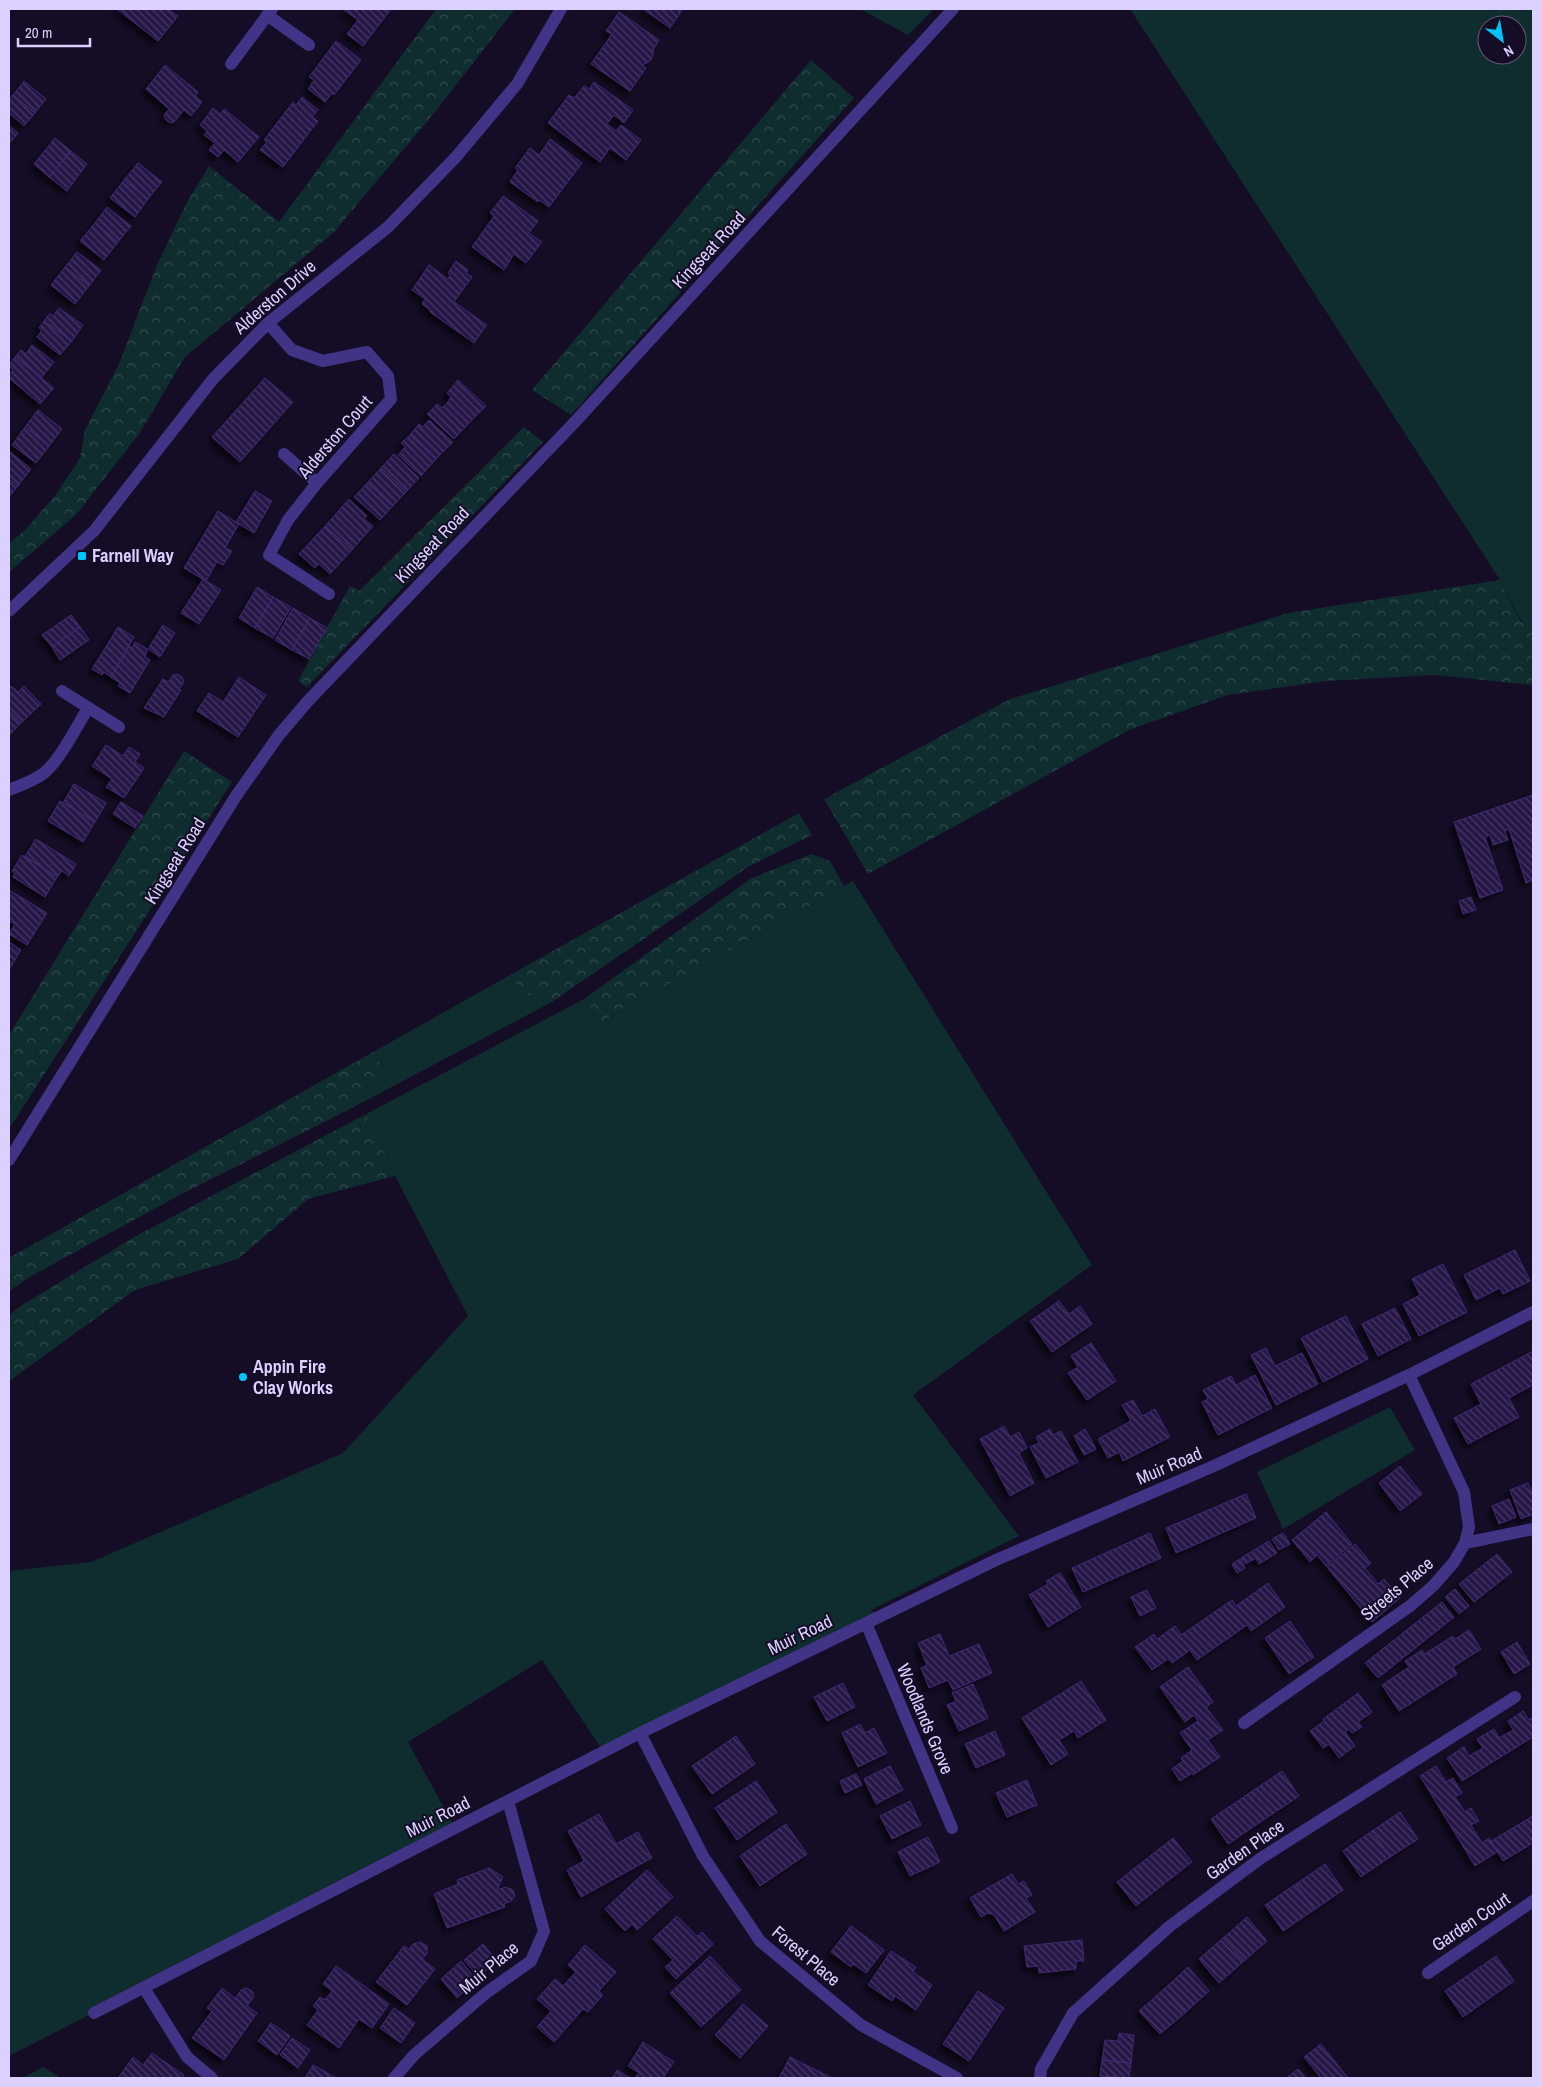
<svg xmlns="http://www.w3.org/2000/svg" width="1542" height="2087" font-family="'Archivo Narrow',sans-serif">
<defs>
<pattern id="forest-crowns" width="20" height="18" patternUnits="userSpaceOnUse" patternTransform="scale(1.25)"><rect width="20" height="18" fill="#0f2c2f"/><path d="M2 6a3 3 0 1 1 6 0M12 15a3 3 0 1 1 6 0" fill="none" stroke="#314a4e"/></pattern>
<pattern id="building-back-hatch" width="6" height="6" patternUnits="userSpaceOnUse" patternTransform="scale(1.25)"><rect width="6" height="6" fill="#271747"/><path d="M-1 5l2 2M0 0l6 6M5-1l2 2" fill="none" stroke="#463863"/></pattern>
<filter id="shadow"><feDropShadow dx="-4.5" dy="4.5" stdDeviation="2.5" flood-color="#0009"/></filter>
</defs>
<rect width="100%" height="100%" fill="#140d25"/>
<path fill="#0f2c2f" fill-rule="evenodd" d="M860 9H934L908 35Z
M1130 9H1533V623L1522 622 1500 580ZM1487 25H1517V55H1487Z
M853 881 1092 1265 913 1395 1019 1536 871 1610 879 1616 603 1751 542 1660 408 1742 455 1828 9 2056V1571L91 1562 343 1453 468 1316 395 1176 366 1114 584 999 601 1022Z
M510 975 524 997 537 990 552 1002 354 1107 352 1095 388 1075 373 1052Z
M1390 1407 1415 1450 1283 1529 1257 1472Z
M43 2067 61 2078H23Z"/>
<path fill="url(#forest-crowns)" d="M436 9H515L435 112 334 232 185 357 139 434 75 516 9 572V543L24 531 55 496 80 458 85 430 119 364 157 265 187 202 209 166 279 222Z
M811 60 854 98 571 415 532 390Z
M524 427 543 442 307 687 298 681 350 586 359 591Z
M1500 580 1521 622 1533 623V685L1434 675 1326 681 1227 695 1129 730 868 874 824 799 1010 699 1288 613Z
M184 751 232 782 9 1129V1035Z
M799 813 812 835 748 867 552 1002 537 990 524 998 510 975Z
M811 854 830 861 844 886 601 1022 584 999 750 879Z
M373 1052 388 1075 352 1095 354 1107 176 1197 33 1275 9 1291V1258Z
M366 1114 395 1176 308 1199 238 1259 135 1290 9 1381V1315L22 1305 136 1236Z"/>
<path fill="url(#building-back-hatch)" stroke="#402874" filter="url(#shadow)" d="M117 9H168L178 16 158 41Z
M343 9H391L363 46 347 34 358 20Z
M643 9H683L670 28Z
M619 12 659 40 653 50V56L649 62 644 64 643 66 646 68 630 91 591 64 612 34 606 31Z
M336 41 361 60 334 95 332 93 325 102 308 89 314 80 309 77Z
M165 65 198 92 195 96 202 102 191 116 184 110 174 122 170 123 166 120 164 115 169 109 146 89Z
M24 81 46 99 35 113 13 95Z
M594 82 633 110 624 123 614 115 607 124 616 131 621 125 641 140 626 160 610 148 600 162 548 123 569 95 574 98 584 86 589 89Z
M13 95 35 113 24 126 9 113V100Z
M302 97 318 110 312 117 318 121 283 167 260 150 267 142 264 140 293 102 296 105Z
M213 108 220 114 224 109 259 137 238 162 224 150 218 157 209 150 215 143 204 135 207 131 200 125Z
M9 126 18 133 9 144Z
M55 138 71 151 49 177 34 164Z
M550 139 582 163 549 207 539 200 538 202 510 182 518 170 515 168 530 148 539 155Z
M71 151 87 164 67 191 49 177Z
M138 163 162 182 148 199 124 180Z
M124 180 148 199 135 217 110 198Z
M503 196 538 221 529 233 542 242 526 263 514 254 504 270 472 247 494 216 490 213Z
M107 207 131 226 118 242 95 223Z
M95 223 118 242 104 260 80 241Z
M77 252 101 270 89 286 65 267Z
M456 261 468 270 466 273 472 277 454 302 487 325 474 343 430 312V310L422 304 425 299 412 290 429 265 448 279 450 275 448 273Z
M65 267 89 286 75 304 51 285Z
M59 308 83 325 72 341 44 321 50 313 53 316Z
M44 321 72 341 60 355 37 337 42 330 39 328Z
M32 345 54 362 42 377 15 357 21 350 26 354Z
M15 357 54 388 40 404 9 378V374L13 370 9 365Z
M265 378 293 402 240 462 212 437Z
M458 380 486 406 469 423 447 403 451 397 447 393Z
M447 403 469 423 454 439 427 414 437 404 442 408Z
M38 410 62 429 49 446 25 427Z
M429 420 453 442 436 459 410 435 419 424 423 427Z
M25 427 49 446 36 463 12 445Z
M410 435 436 459 421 476 398 455 405 447 401 443Z
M9 451 31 469 18 486 9 479Z
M394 454 419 478 406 492 381 468Z
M381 468 406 492 393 506 367 483Z
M9 479 18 486 9 497Z
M367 483 393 506 380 520 354 497Z
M255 491 272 501 254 533 236 522Z
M349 499 367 516 364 519 373 526 352 550 325 526Z
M218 511 239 524 225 548 232 551 223 565 217 562 206 581 184 568Z
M325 526 352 550 330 574 319 564 315 568 299 554Z
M203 579 221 590 199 624 181 613Z
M257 587 273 597 255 628 239 618Z
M273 597 291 607 273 638 255 628Z
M293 608 310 618 292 650 275 640Z
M71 615 80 627 52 647 42 635Z
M310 618 327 628 309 659 292 650Z
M163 625 175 633 160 657 148 649Z
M80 627 89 640 60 660 52 647Z
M118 627 134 637 111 677 104 672 102 675 92 669Z
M135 642 146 648 147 651 145 657 150 660 130 693 118 686 120 683 111 677 129 646 132 648Z
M178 674 182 677 184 682 179 689 181 690 164 717 144 708 163 679 168 682 173 675Z
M239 677 266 695 238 737 197 711 209 693 223 702Z
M11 686 18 692 24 686 41 704 21 723 9 710V689Z
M9 710 21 723 9 736Z
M106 745 123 756 129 747 140 754 135 762 144 768 124 798 106 787 112 779 92 766Z
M74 784 106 803 95 822 63 803Z
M1533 795V821L1532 822 1533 880 1526 883 1509 829 1505 831 1508 840 1493 845 1490 835 1485 837 1503 890 1480 898 1454 822Z
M60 801 95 822 83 842 48 821Z
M121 802 143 816 135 828 113 814Z
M36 839 76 864 69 876 62 871 57 877 25 856Z
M22 855 57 877 45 897 13 877 15 873 12 871Z
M9 890 47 913 27 945 9 934 15 924 9 921Z
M1471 897 1476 910 1463 914 1459 901Z
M9 942 21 950 9 970Z
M1515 1250 1530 1281 1503 1294 1500 1288 1476 1300 1464 1275Z
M1443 1264 1467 1312 1419 1336 1403 1304 1420 1295 1412 1279Z
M1059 1301 1069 1314 1080 1306 1092 1324 1052 1352 1030 1321Z
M1395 1308 1411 1339 1378 1356 1362 1324Z
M1346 1316 1368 1359 1323 1382 1301 1338Z
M1091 1343 1116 1381 1087 1400 1068 1373 1078 1367 1071 1356Z
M1266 1348 1275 1366 1302 1353 1318 1384 1276 1405 1251 1355Z
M1533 1351V1385L1509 1398 1519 1417 1468 1444 1454 1418 1481 1404 1471 1384Z
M1255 1375 1272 1408 1218 1435 1202 1402 1208 1399 1203 1390 1231 1376 1236 1385Z
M1133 1400 1142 1416 1155 1409 1170 1437 1123 1461 1119 1452 1108 1458 1098 1439 1131 1421 1122 1405Z
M1004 1426 1010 1437 1019 1432 1027 1448 1019 1453 1034 1483 1010 1496 980 1439Z
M1050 1429 1053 1435 1061 1431 1078 1462 1046 1478 1030 1447 1039 1443 1036 1437Z
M1085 1429 1096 1449 1084 1455 1074 1436Z
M1400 1466 1422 1494 1400 1511 1379 1483Z
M1528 1483 1533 1496V1514L1521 1519 1510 1490Z
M1246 1494 1256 1518 1176 1553 1166 1528Z
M1509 1499 1516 1517 1499 1524 1492 1506Z
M1326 1512 1352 1544 1326 1566 1317 1555 1310 1562 1292 1540Z
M1150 1533 1161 1558 1083 1592 1072 1568Z
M1283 1533 1290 1544 1279 1550 1272 1539Z
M1269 1541 1277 1553 1259 1564 1256 1558 1245 1564 1241 1558Z
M1355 1544 1371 1563 1365 1568 1378 1584 1384 1579 1400 1598 1372 1622 1327 1567Z
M1497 1554 1512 1572 1474 1602 1459 1584Z
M1240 1559 1245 1568 1237 1573 1232 1564Z
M1060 1573 1081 1607 1048 1627 1029 1595 1048 1584 1046 1581Z
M1268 1583 1285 1607 1251 1631 1247 1625 1197 1660 1190 1650 1172 1663 1168 1659 1152 1670 1135 1647 1154 1634 1157 1639 1175 1626 1181 1635 1232 1600 1236 1606Z
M1455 1589 1469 1606 1459 1614 1445 1597Z
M1147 1590 1156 1608 1140 1616 1131 1597Z
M1442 1602 1454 1617 1378 1678 1365 1663Z
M1290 1621 1314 1657 1289 1674 1265 1638Z
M1469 1630 1481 1649 1453 1667 1457 1674 1399 1711 1382 1685 1409 1667 1405 1661 1422 1650 1424 1654 1453 1636 1455 1639Z
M940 1634 949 1656 979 1644 992 1673 953 1690 948 1680 929 1688 921 1668 927 1665 918 1643Z
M1517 1642 1530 1664 1514 1674 1501 1652Z
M1188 1667 1213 1702 1206 1707 1223 1730 1208 1740 1220 1757 1193 1775 1192 1773 1180 1781 1172 1769 1183 1761 1181 1758 1192 1750 1180 1733 1198 1721 1194 1715 1185 1722 1160 1687Z
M1081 1681 1106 1720 1078 1738 1074 1731 1059 1740 1068 1754 1051 1765 1022 1718Z
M843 1683 855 1707 827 1721 814 1697Z
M973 1684 988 1718 959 1731 947 1705 956 1701 952 1693Z
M1358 1693 1372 1712 1358 1722 1362 1727 1352 1733 1349 1729 1345 1732 1355 1746 1339 1758 1329 1744 1323 1748 1310 1731 1324 1721 1323 1719Z
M1523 1711 1529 1720 1533 1717V1737L1462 1781 1447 1758 1464 1747 1469 1756 1483 1748 1477 1739 1494 1729 1499 1738 1513 1730 1508 1721Z
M860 1724 865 1733 874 1728 887 1753 858 1767 842 1733Z
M995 1731 1005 1755 976 1768 965 1744Z
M736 1736 755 1764 712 1794 692 1766Z
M890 1766 903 1790 876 1804 864 1779Z
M1436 1766 1446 1782 1453 1778 1462 1793 1455 1797 1465 1812 1471 1808 1479 1821 1471 1825 1482 1843 1489 1838 1497 1852 1475 1866 1420 1776Z
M1282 1771 1299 1796 1228 1844 1211 1819Z
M856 1774 862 1785 845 1793 840 1781Z
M1027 1780 1037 1805 1007 1817 996 1793Z
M756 1781 777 1812 737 1840 715 1808Z
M910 1801 921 1825 892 1839 880 1816Z
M1400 1812 1418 1839 1390 1857 1372 1831Z
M599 1814 616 1844 638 1832 652 1858 581 1897 567 1870 584 1861 568 1831Z
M1533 1816V1843L1503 1861 1491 1841Z
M786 1824 807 1854 760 1886 740 1856Z
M1372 1831 1390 1857 1361 1877 1343 1851Z
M928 1837 940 1862 910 1876 898 1852Z
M1173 1838 1192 1862 1136 1906 1117 1882Z
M1325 1864 1343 1890 1314 1910 1296 1884Z
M489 1868 503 1877 497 1890 506 1887 513 1890 515 1896 511 1901 504 1904 505 1907 447 1928 434 1894 458 1884 457 1880Z
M647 1870 673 1897 637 1930 632 1924 625 1931 605 1909Z
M1012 1874 1018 1884 1024 1881 1032 1895 1026 1898 1035 1912 1004 1931 994 1915 988 1913 981 1917 970 1898Z
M1296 1884 1314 1910 1283 1931 1265 1905Z
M677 1916 697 1936 702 1932 713 1944 676 1979 665 1967 673 1960 653 1939Z
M1247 1917 1267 1941 1244 1961 1223 1938Z
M851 1926 884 1950 866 1973 853 1964 851 1967 831 1952Z
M1223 1938 1244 1961 1219 1983 1199 1959Z
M1082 1940 1084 1961H1076V1969L1039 1973 1038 1966 1027 1967 1024 1946Z
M420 1942 427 1946V1954L422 1959 435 1969 407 2005 376 1982 404 1946 409 1949 413 1944Z
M483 1944 497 1961 479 1977 464 1960Z
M585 1945 616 1972 599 1991 603 1995 588 2012 583 2009 554 2042 537 2027 551 2011 537 1999 555 1979 563 1986 576 1972 568 1965Z
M891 1951 916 1967 913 1972 932 1985 916 2010 895 1996 892 2001 868 1985Z
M710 1956 741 1990 701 2027 670 1993Z
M1496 1956 1514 1981 1463 2017 1445 1991Z
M461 1961 477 1980 457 1998 441 1979Z
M336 1966 389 2004 372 2028 359 2019 339 2048 307 2025 318 2010 313 2006 320 1997 325 2000 332 1991 323 1984Z
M1188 1967 1209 1991 1185 2013 1164 1989Z
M222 1988 235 1998 241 1990 247 1988 253 1992V1998L247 2006 257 2013 224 2060 192 2038 212 2011 207 2008Z
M1164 1989 1185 2013 1160 2034 1139 2011Z
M978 1991 1004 2008 969 2061 943 2044Z
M743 2004 768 2026 740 2058 715 2035Z
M394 2008 415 2023 401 2043 380 2028Z
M271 2023 290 2036 277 2055 258 2041Z
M1119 2033 1134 2035 1131 2063 1102 2060 1105 2040 1118 2041Z
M292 2038 310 2050 298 2068 280 2055Z
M643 2042 674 2062 663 2078H635L639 2073 628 2066Z
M1321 2044 1348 2078H1321L1304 2057Z
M152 2053 184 2075 182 2078H118L133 2057 143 2065Z
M790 2057 832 2078H779Z
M1102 2060 1131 2063 1129 2078 1100 2076Z
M313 2065 336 2078H305Z
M1298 2069 1306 2078H1286Z
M617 2070 630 2078H612Z"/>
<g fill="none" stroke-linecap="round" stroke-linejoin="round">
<path stroke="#413487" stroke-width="12" d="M267 15 309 45
M231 64 272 9
M268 323 292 350 323 361 367 352 388 376 391 399 317 483 288 520 269 555 329 594
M284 454 317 483
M9 611 94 531 213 379 268 323 388 227 456 157 517 84 561 9
M62 691 119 727
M9 790C21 785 34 781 44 773 60 760 77 726 88 708
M9 1160 236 796 279 735 308 701 573 424 953 9
M1465 1543 1533 1529
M866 1623 952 1828
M1244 1723 1410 1606 1433 1586 1454 1562 1465 1543 1469 1527 1464 1492 1409 1375
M640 1733 703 1856 760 1941 861 2025 957 2078
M1428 1973 1533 1901
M144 1988 187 2057 212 2078
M94 2013 640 1733 996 1560 1216 1465 1409 1375 1533 1312
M394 2078 414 2055 486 1993 531 1961 544 1931 508 1801
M1040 2078 1041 2069 1073 2013 1170 1926 1261 1858 1515 1697"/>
</g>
<g fill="#00c5fb" stroke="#140d25" stroke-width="2">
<rect x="77" y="551" width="10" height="10" rx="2.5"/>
<circle cx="243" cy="1377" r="5"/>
</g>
<g text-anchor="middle" stroke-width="4" stroke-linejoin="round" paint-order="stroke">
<g font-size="18" fill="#dbd0ff" stroke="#140d25">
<text transform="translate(709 250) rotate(-47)" y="6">Kingseat Road</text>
<text transform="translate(275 297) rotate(-41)" y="6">Alderston Drive</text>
<text transform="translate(335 437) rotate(-49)" y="6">Alderston Court</text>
<text transform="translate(432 545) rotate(-46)" y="6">Kingseat Road</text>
<text transform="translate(175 861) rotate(-58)" y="6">Kingseat Road</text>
<text transform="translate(1169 1466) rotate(-23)" y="6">Muir Road</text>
<text transform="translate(1397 1589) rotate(-40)" y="6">Streets Place</text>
<text transform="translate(800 1635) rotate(-26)" y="6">Muir Road</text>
<text transform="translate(925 1719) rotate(67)" y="6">Woodlands Grove</text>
<text transform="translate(438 1817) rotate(-27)" y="6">Muir Road</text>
<text transform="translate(1245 1850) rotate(-35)" y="6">Garden Place</text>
<text transform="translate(1471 1922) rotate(-34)" y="6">Garden Court</text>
<text transform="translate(806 1956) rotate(40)" y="6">Forest Place</text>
<text transform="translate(489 1968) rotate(-40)" y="6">Muir Place</text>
</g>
<g font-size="18" font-weight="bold" fill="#dbd0ff" stroke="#140d25" text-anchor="start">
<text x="92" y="562">Farnell Way</text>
<text x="253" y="1373">Appin Fire<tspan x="253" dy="21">Clay Works</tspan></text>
</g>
</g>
<rect width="1542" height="2087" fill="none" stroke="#dbd0ff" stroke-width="20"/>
<g transform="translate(1502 40) rotate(149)"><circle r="24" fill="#140d25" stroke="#645b7c"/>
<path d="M0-4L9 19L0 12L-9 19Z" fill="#00c5fb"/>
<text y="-8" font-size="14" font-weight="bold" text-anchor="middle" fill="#dbd0ff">N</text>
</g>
<path d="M18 38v8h72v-8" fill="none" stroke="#dbd0ff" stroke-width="2.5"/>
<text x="25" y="38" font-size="15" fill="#dbd0ff" stroke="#140d25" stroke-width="4" paint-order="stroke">20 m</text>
</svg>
